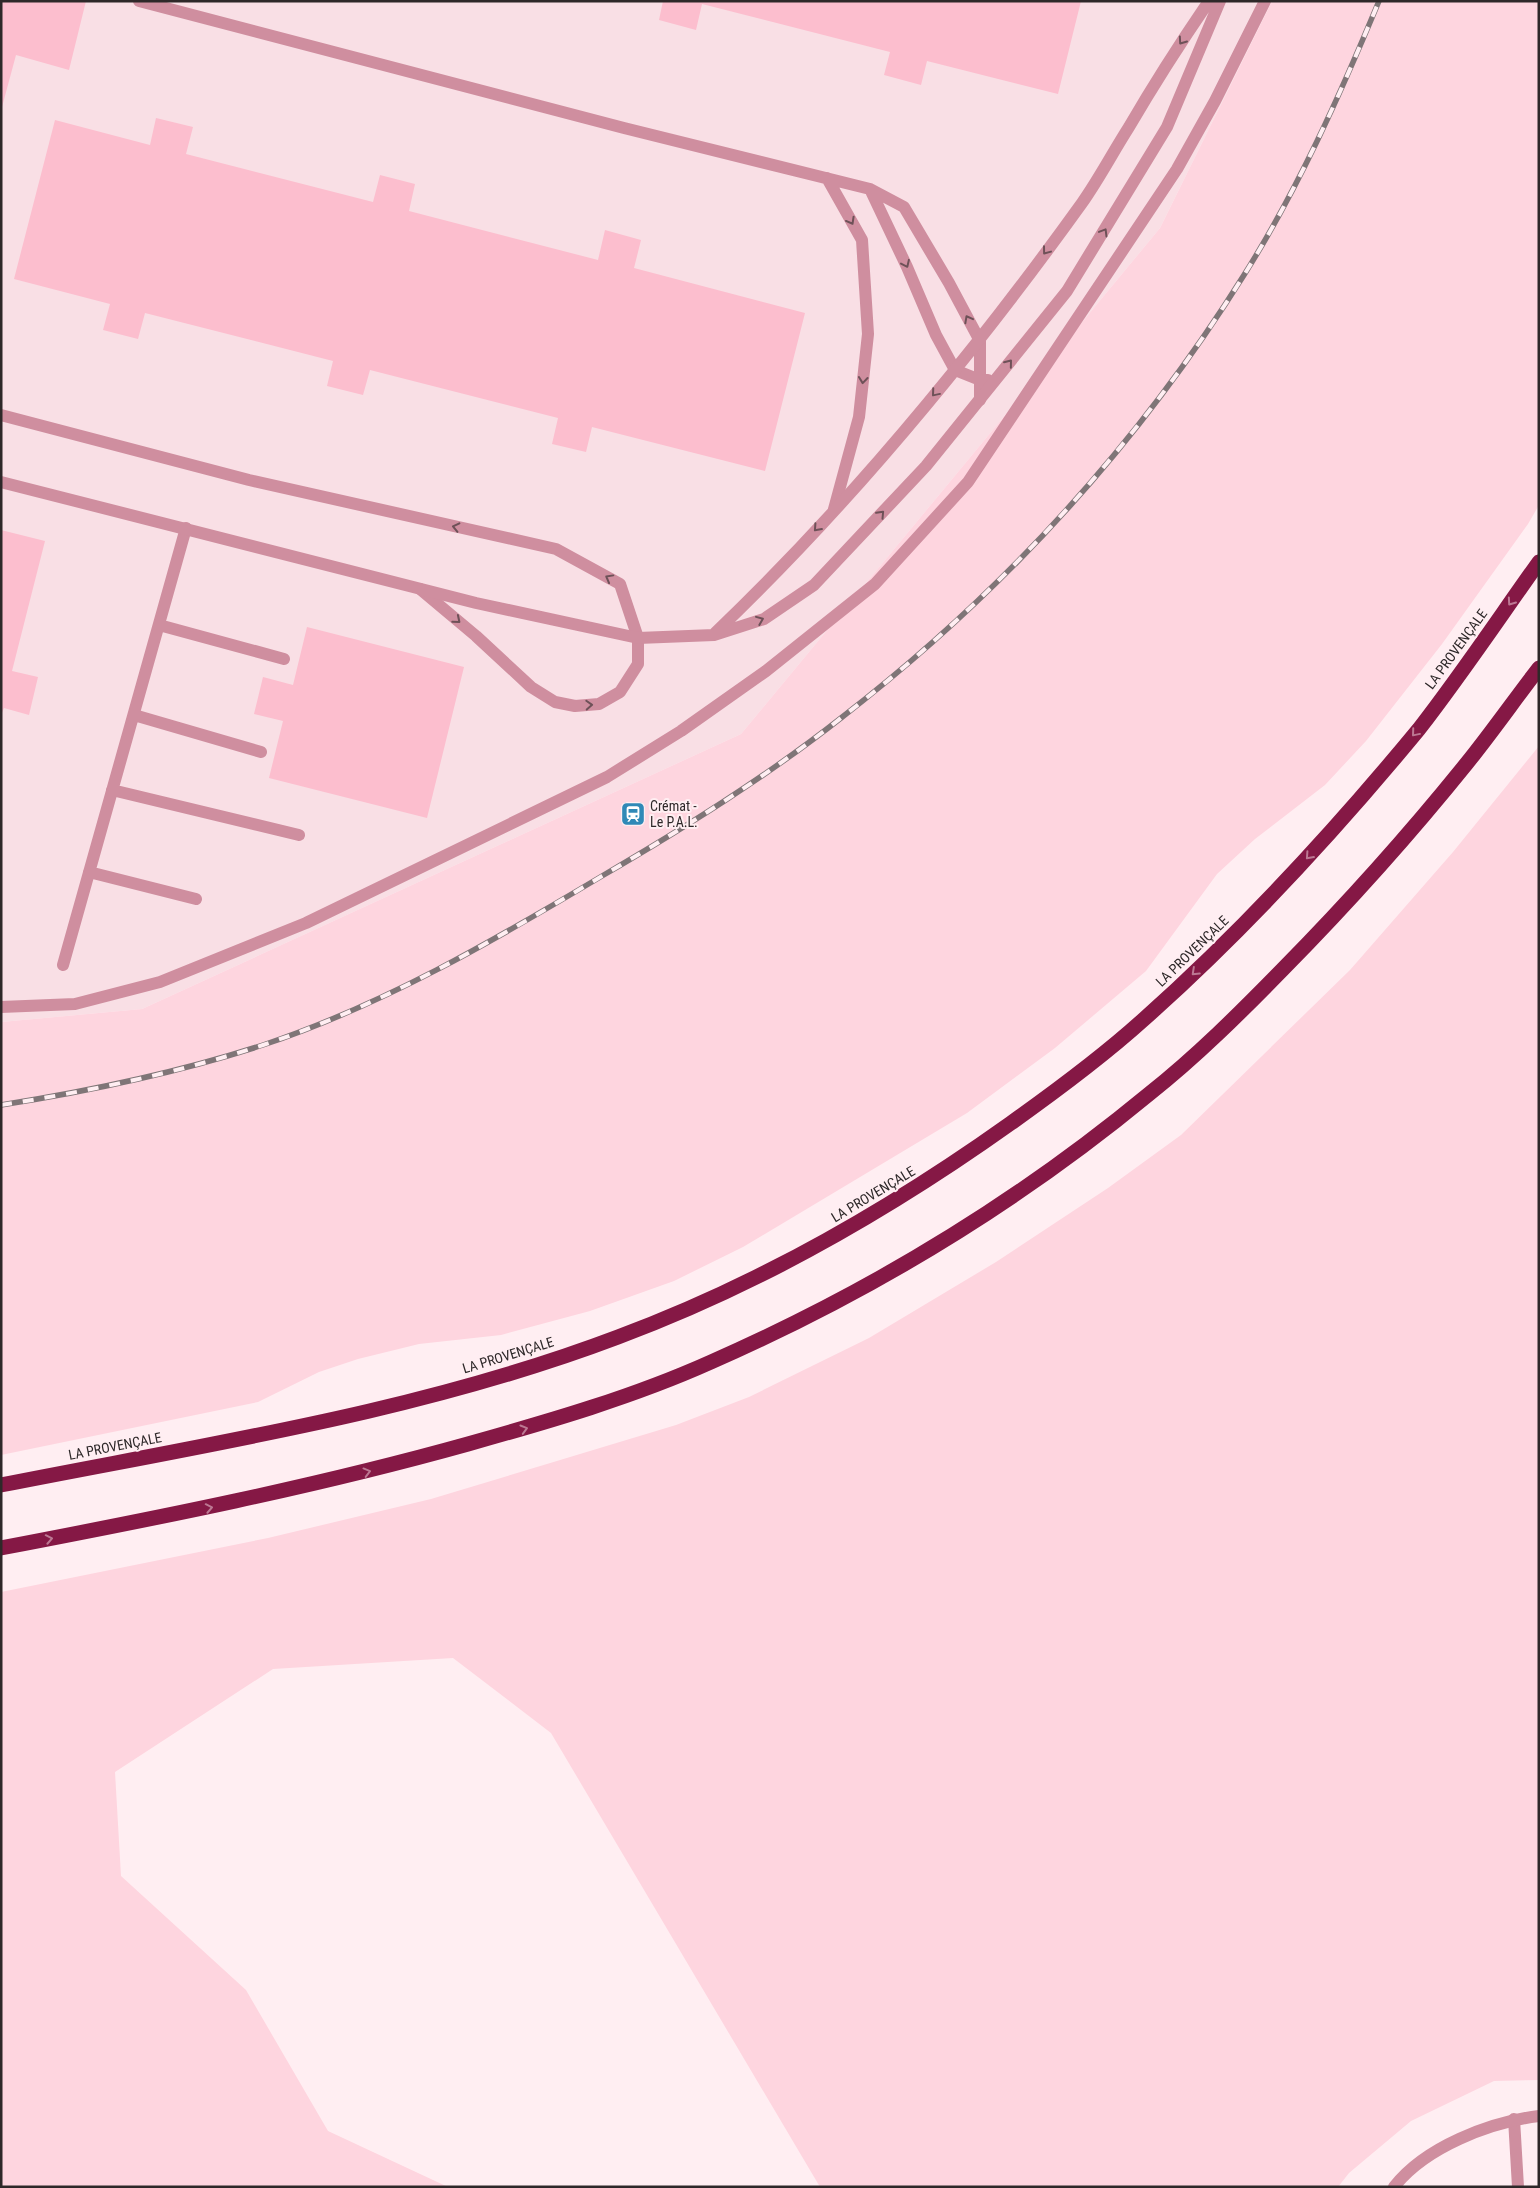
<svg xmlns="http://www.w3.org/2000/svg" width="1540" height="2188" font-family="'Roboto Condensed',sans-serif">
<rect width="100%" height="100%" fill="#ffeef2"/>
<path fill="#f9dfe5" d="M1 1H1272L1160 228 741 734 142 1009 1 1022Z"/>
<path fill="#fed5df" d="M1272 1H1539V505L1528 524 1442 644 1366 741 1325 785 1255 839 1217 874 1146 971 1055 1048 967 1113 743 1247 674 1281 590 1311 501 1335 419 1344 358 1359 319 1372 258 1402 1 1455V1022L142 1009 741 734 1160 228Z
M1539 746V2080L1494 2081 1411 2121 1349 2173 1338 2187H820L551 1733 453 1658 273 1669 115 1772 121 1876 246 1990 328 2131 448 2187H1V1592L268 1538 431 1499 676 1425 749 1397 869 1338 996 1262 1108 1188 1181 1135 1350 970 1453 852Z"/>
<path fill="#fcbece" d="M1 1H86L69 70 16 55 2 107Z
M663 1H1081L1058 94 927 61 921 85 884 75 890 52 702 4 696 30 659 20Z
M156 118 193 127 186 154 373 202 380 175 415 184 409 211 598 260 605 230 641 240 634 268 805 313 765 471 592 427 586 452 552 444 558 418 370 370 363 395 327 386 333 361 145 313 138 339 103 330 110 304 14 279 55 120 150 145Z
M1 530 45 541 12 671 38 677 29 715 4 708 1 715Z
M307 627 464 667 427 818 269 778 283 721 254 714 263 677 293 685Z"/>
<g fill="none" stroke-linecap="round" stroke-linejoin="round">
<path stroke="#cf8e9f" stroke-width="12" d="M139 1 624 128 870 189 904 207 949 283 980 341V400
M827 178 862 240 868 334 859 417 834 509
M870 189 907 267 936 335 955 370 980 380H988
M1 415 249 480 556 549 620 584 638 638V664L620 692 599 704 575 706 555 702 531 687 476 636 420 589
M159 625 284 659
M134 715 261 752
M112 790 299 835
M89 872 196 899
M63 965 186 528
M1 1007 75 1004 160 982 306 923 607 777 681 731 766 671 875 584 968 482 1177 169 1215 101 1265 1"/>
<path stroke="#cf8e9f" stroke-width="12" d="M1 482 476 603 638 638 714 635 764 619 814 585 926 466 1067 291 1167 127 1220 1
M715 633C851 503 972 356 1082 203 1099 179 1113 152 1129 127 1154 84 1181 42 1209 1
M1514 2119 1518 2187"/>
<path stroke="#cf8e9f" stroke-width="12" d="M1394 2187C1425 2147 1490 2122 1539 2116"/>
<path stroke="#851845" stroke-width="15" d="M1 1485C208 1444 420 1412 618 1337 758 1285 889 1210 1011 1123 1056 1091 1101 1058 1143 1020 1243 931 1334 832 1419 729 1461 675 1499 618 1539 562
M1 1548C158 1518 314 1487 468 1444 550 1421 633 1397 711 1362 868 1293 1017 1203 1149 1094 1197 1056 1241 1012 1283 969 1348 903 1409 835 1467 763 1492 732 1515 699 1539 668"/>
<defs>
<path id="rail" d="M1 1105C90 1091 177 1073 263 1045 383 1005 493 941 602 876 684 828 766 777 841 718 1000 595 1137 446 1244 275 1298 189 1340 95 1379 1"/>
</defs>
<use href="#rail" stroke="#7f7577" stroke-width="5.5"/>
<use href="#rail" stroke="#ffeef2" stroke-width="4" stroke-dasharray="11" stroke-linecap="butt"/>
</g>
<defs><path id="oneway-chevron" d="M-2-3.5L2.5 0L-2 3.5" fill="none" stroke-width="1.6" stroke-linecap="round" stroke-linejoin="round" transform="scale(1.25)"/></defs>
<g stroke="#6e5158">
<use href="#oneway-chevron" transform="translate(1182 41) rotate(125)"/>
<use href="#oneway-chevron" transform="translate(851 221) rotate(61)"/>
<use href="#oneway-chevron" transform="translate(1104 232) rotate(-59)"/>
<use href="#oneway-chevron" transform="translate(1046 251) rotate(127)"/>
<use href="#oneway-chevron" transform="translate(906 264) rotate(65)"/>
<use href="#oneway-chevron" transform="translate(968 319) rotate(-118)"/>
<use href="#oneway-chevron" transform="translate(1009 363) rotate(-51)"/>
<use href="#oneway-chevron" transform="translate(863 380) rotate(96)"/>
<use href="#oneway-chevron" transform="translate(935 393) rotate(130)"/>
<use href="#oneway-chevron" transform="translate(881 514) rotate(-47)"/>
<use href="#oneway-chevron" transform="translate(456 527) rotate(-167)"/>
<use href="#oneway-chevron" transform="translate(817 528) rotate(132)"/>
<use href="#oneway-chevron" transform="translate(609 578) rotate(-151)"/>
<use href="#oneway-chevron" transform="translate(457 620) rotate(40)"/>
<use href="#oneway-chevron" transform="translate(760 620) rotate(-22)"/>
<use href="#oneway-chevron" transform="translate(589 705) rotate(-3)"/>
</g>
<g stroke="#bc7893">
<use href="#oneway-chevron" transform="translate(1511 602) rotate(125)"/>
<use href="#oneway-chevron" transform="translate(1415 733) rotate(130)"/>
<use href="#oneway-chevron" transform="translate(1309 856) rotate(132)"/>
<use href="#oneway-chevron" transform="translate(1195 972) rotate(137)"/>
<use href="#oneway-chevron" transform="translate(524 1429) rotate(-16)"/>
<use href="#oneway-chevron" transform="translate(367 1472) rotate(-15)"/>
<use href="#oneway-chevron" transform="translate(209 1508) rotate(-11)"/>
<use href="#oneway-chevron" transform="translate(49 1539) rotate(-11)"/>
</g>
<defs>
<symbol id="station-square" viewBox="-11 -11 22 22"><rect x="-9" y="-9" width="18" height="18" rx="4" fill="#3089b7" stroke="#ffeef2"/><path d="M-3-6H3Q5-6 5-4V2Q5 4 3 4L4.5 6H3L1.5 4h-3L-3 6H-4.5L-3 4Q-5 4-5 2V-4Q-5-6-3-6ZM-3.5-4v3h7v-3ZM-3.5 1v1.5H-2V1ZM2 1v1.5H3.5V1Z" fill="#fff"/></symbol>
</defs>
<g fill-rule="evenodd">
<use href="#station-square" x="619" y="800" width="28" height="28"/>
</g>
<g text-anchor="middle" stroke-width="4" stroke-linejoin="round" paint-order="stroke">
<g font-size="14" fill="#2e2829" stroke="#ffeef2">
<text transform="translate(1456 649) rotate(-54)" y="5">LA PROVENÇALE</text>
<text transform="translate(1192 951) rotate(-44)" y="5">LA PROVENÇALE</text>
<text transform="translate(873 1194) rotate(-31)" y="5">LA PROVENÇALE</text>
<text transform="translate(508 1355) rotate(-17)" y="5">LA PROVENÇALE</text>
<text transform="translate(115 1446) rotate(-11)" y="5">LA PROVENÇALE</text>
</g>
<g font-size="14" fill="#2e2829" stroke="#ffeef2" text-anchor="start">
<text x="650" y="811">Crémat -<tspan x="650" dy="16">Le P.A.L.</tspan></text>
</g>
</g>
<rect width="1540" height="2188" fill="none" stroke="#2e2829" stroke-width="5"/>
</svg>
